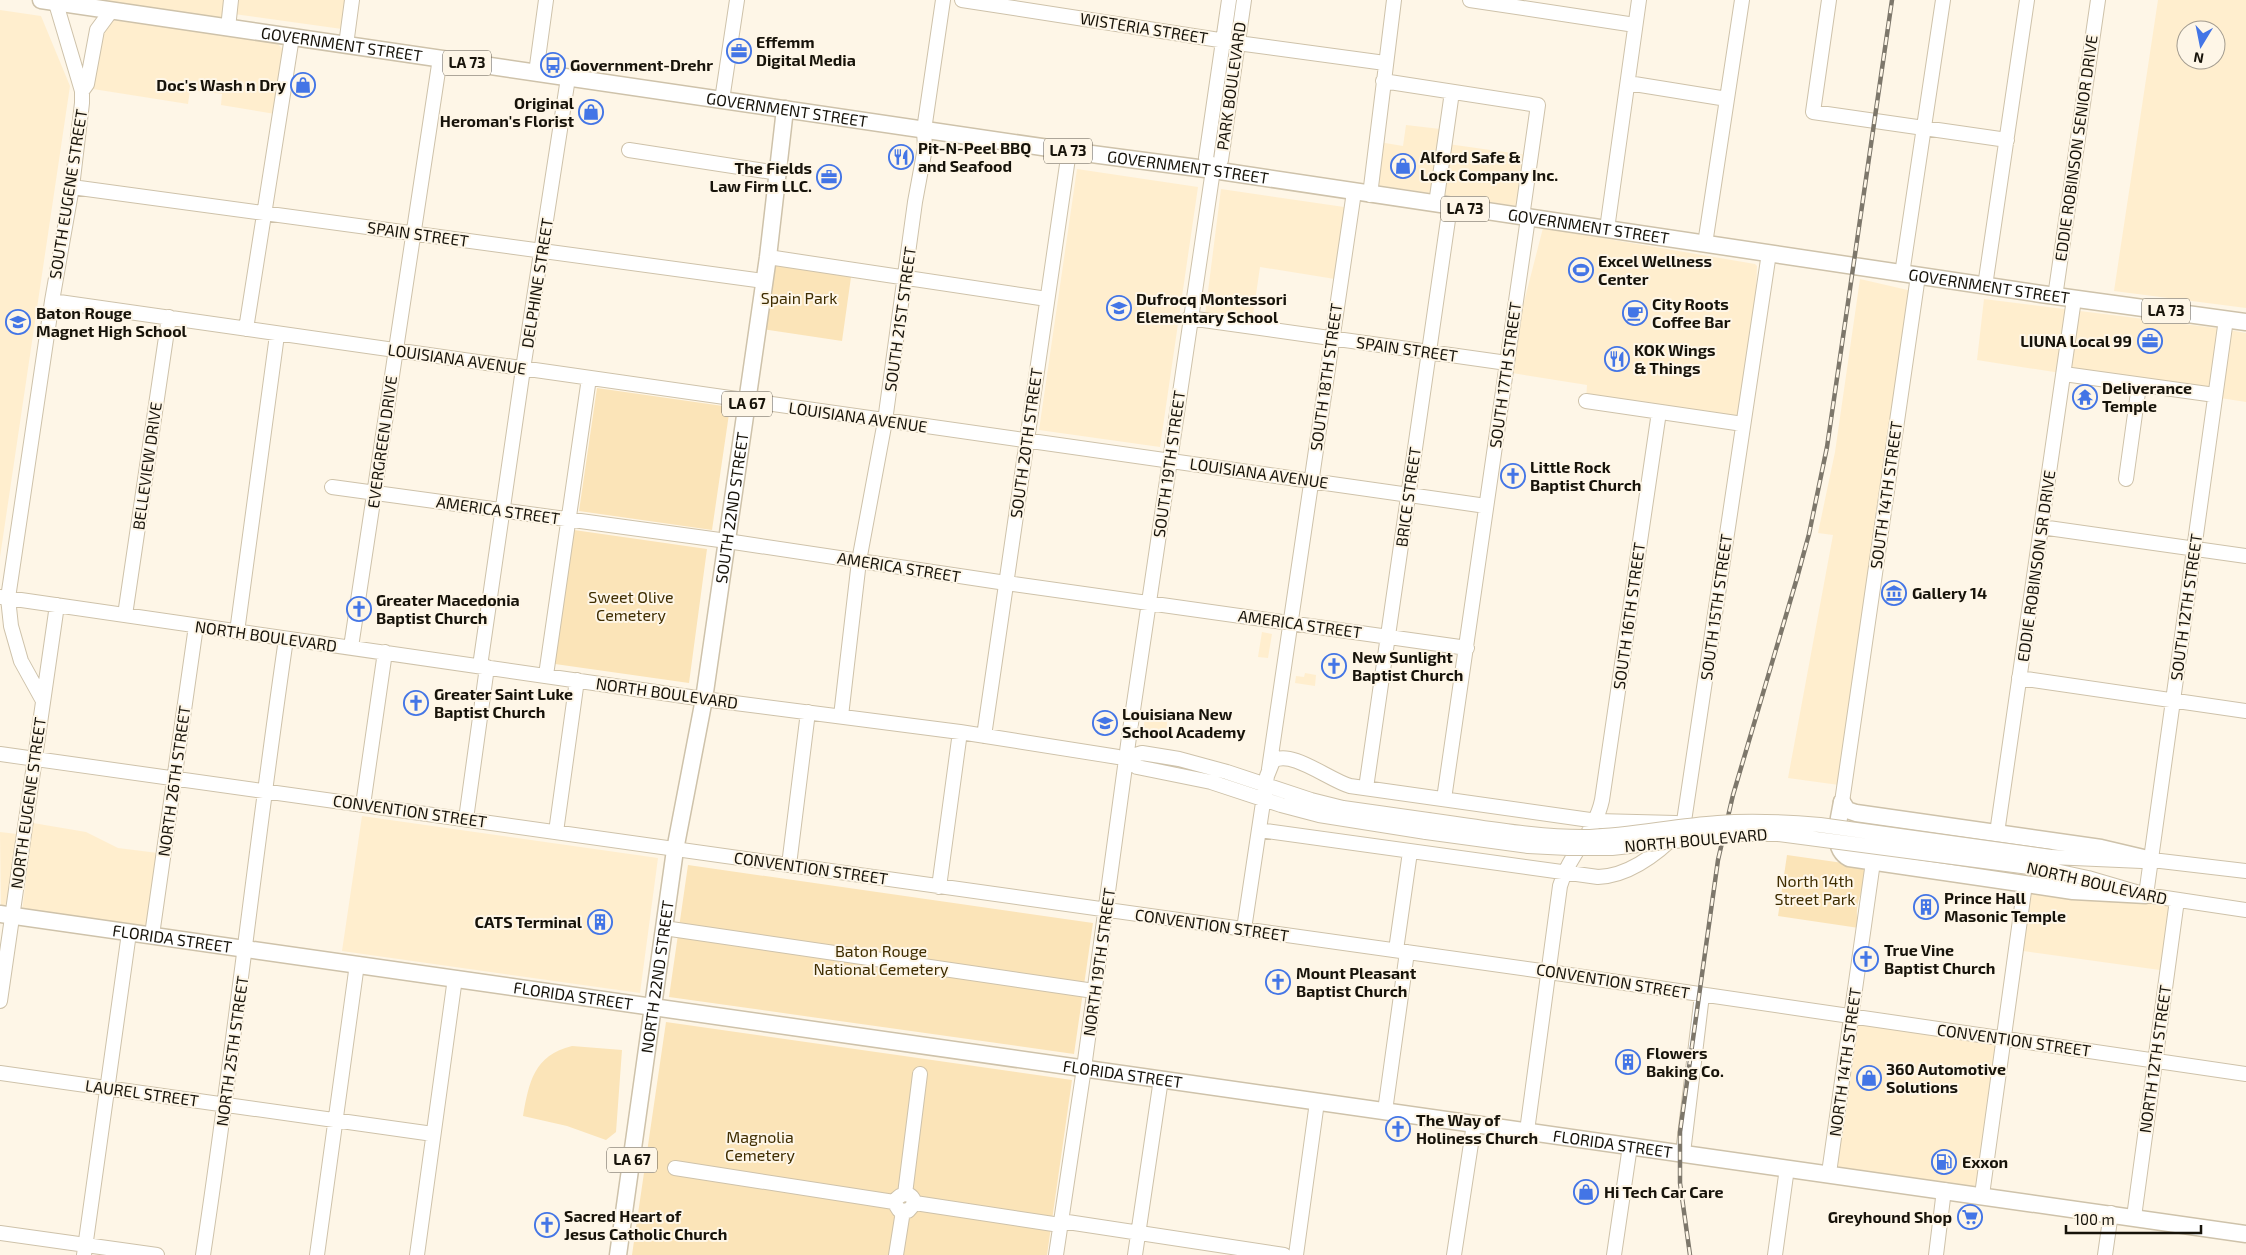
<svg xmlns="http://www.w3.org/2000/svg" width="2246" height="1255" font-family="'Exo 2',sans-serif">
<rect width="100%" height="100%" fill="#fef6e7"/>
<path fill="#ffeece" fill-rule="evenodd" d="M96 0H227L224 20Z
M236 0H346L342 29 234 14Z
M2158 0H2246V308L2114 291ZM2186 30H2216V60H2186Z
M0 10 41 16 70 86 0 557Z
M114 20 277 43 284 51 275 114 221 105 222 94 190 90 188 104 93 89 104 26Z
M1406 125 1449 130 1448 144 1526 155 1517 206 1376 185 1379 142 1403 146Z
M1077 169 1198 187 1160 447 1039 430Z
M1221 189 1351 208 1341 280 1260 267 1252 322 1205 315Z
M1543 228 1755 264 1757 266 1754 351 1743 424 1586 401 1587 385 1506 372Z
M1860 279 1912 291 1839 785 1788 778 1833 535 1818 533 1835 452Z
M1984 299 2224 329 2246 333V402L1977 360Z
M1262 632 1272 634 1268 658 1258 657Z
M1305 673 1316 675 1315 686 1295 683 1296 676 1304 677Z
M1146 712 1168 715 1165 740 1142 737Z
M362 816 658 858 640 993 342 951Z
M33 823 86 832 118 848 158 853 147 927 22 911Z
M0 832 17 834 8 903 1 907Z
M2025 884 2177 900 2167 971 2016 950Z
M1851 1017 2003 1038 1982 1195 1829 1173Z"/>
<path fill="#fbe4b8" d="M768 257 852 270 842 341 756 328Z
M597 388 730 407 712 530 579 511Z
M574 530 707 549 689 683 555 664Z
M1787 855 1857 865C1873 873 1864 885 1860 896 1856 906 1856 918 1859 928L1778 916Z
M688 865 1093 923 1074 1054 669 997Z
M666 1022 1072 1080 1047 1255H632Z
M572 1046 622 1050 616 1132 606 1140 567 1126 523 1116C529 1082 534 1055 572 1046Z"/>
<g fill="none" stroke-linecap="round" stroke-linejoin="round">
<defs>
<path id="minor" d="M962 0 1245 44 1385 63
M1470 0 1635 25
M1829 0 1813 112 2007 140
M228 28 231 0
M346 45 352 0
M536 73 546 0
M1383 81 1538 105 1522 217
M1628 83 1727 99
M82 91 87 84 97 30 111 11
M722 100 737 0
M629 150 778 173
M1213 170 1221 160 1244 0
M1213 170 1206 158 1229 0
M72 187 764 281
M1370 195 1394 0
M1436 204 1452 92
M1607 229 1639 0
M1705 244 1742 0
M768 257 1047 299
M1902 274 1943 0
M1985 286 2027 0
M2055 297 2098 0
M52 301 1486 506
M1189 318 1507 363
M246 329 292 37
M2064 374 2215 395
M1586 401 1743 424
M2126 479 2139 385
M332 487 727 541 1006 583 1467 648
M2041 527 2246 556
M0 597 704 699 960 732 1118 757 1126 758 1142 753 1179 759 1227 772 1311 800 1343 808 1428 820
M125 615 169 317
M237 632 277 335
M351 647 440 58
M480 666 523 369 568 78
M546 675 589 378
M2019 678 2246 711
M42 699 21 661 11 626 8 598 52 301 72 187 82 103V91L55 0
M841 716 859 561 885 421 915 202 925 148 924 130 943 0
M984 736 1069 151
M0 754 1556 973 2246 1074
M1126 758 1137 767 1211 782 1281 805 1319 815 1426 832
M1269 769 1354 192
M1366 788 1450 206
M1444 799 1528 218
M1842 802 1918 276
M363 805 385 652
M466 819 487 667
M1259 830 1598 877C1630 876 1661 851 1683 828L1769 253
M556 832 577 680
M1997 833 2074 299
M2051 857 2142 861 2152 860 2246 871
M789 865 808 712
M2051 870 2088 878 2146 895 2246 910
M939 887 960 732
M2146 895 2226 319
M664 928 1094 991
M1244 929 1267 776 1273 761C1291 749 1329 780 1350 786L1597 821 1676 823
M152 935 196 626
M1396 950 1410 852
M0 1001 57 605
M0 1073 433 1134
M1385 1111 1407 952
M1527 1131 1560 886C1569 854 1595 833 1602 800L1659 412
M1683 1153 1702 995
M675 1168 894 1202
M1829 1173 1873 862
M905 1194 920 1074
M1982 1195 2025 884
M915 1203 908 1211 899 1210 894 1202C901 1192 911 1191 915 1203L1060 1225
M2134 1217 2177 900
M1061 1221 1284 1255
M0 1233 157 1255
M84 1255 129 933
M203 1255C234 1050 256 844 286 639
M317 1255 357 964
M417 1255 455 978
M896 1255 903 1211
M1056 1255 1084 1068 1129 737 1213 170
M1135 1255 1161 1079
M1296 1255 1317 1102
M1454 1255 1474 1124
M1614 1255 1630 1146
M1775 1255 1787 1168
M1936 1255 1944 1190
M2105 1255 2111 1213"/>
<g id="major">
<path id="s1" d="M41 0 1069 151 1213 170 2041 294 2246 322"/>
<path d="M1842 802C1839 819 1830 848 1849 858L2073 891 2146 895"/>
<path d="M1842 802 1847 810 1856 813 2101 848 2152 860"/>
<path id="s2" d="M0 914 2246 1234"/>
<path id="s3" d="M618 1255 675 850 704 699 768 257 785 109"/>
</g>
</defs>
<use href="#minor" stroke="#cec2aa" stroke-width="16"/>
<use href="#major" stroke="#cec2aa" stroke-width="19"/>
<use href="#minor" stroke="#fff" stroke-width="14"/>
<use href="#major" stroke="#fff" stroke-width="16"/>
<defs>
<path id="rail" d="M1690 1255 1680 1183V1132L1718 860 1733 795 1797 578 1809 534 1827 447 1892 0"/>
</defs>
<use href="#rail" stroke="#7d776b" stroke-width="4.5"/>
<use href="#rail" stroke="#fef6e7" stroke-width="2.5" stroke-dasharray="8" stroke-linecap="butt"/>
<defs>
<path id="minor-bridge" d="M1428 820C1481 827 1536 838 1590 837 1633 835 1675 826 1718 823 1752 820 1786 822 1820 825L2051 857
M1426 832 1528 846 1568 848H1612L1736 834H1778L2051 870"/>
</defs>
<use href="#minor-bridge" stroke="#cec2aa" stroke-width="16" stroke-linecap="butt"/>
<use href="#minor-bridge" stroke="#fff" stroke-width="14"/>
</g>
<defs>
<symbol id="office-ring" viewBox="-11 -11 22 22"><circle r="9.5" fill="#fef6e7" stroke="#4375e6" stroke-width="1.5"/><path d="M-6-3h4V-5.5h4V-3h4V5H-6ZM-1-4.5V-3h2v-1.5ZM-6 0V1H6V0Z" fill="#4375e6"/></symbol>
<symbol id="bus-ring" viewBox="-11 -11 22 22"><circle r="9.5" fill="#fef6e7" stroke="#4375e6" stroke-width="1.5"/><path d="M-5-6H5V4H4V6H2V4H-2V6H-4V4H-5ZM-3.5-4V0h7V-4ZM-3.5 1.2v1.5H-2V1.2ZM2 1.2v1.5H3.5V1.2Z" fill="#4375e6"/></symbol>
<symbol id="shop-ring" viewBox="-11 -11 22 22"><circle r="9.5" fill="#fef6e7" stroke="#4375e6" stroke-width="1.5"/><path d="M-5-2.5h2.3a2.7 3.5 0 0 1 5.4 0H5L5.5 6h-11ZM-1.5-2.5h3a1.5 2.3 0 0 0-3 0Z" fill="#4375e6"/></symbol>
<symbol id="restaurant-ring" viewBox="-11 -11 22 22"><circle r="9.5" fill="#fef6e7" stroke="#4375e6" stroke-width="1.5"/><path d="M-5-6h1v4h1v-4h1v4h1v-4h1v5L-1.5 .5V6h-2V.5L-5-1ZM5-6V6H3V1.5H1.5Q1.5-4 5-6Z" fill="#4375e6"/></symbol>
<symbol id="stadium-ring" viewBox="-11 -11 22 22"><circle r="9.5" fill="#fef6e7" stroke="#4375e6" stroke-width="1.5"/><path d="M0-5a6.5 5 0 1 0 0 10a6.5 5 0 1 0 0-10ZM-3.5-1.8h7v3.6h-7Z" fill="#4375e6"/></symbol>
<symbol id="school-ring" viewBox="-11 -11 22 22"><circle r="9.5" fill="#fef6e7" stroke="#4375e6" stroke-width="1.5"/><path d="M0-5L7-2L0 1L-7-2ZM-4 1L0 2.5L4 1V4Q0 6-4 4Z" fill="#4375e6"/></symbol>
<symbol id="cafe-ring" viewBox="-11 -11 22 22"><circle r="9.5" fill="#fef6e7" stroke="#4375e6" stroke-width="1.5"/><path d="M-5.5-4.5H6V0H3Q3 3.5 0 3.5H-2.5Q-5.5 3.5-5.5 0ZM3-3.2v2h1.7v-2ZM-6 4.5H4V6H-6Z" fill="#4375e6"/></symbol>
<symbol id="temple-ring" viewBox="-11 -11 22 22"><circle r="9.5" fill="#fef6e7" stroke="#4375e6" stroke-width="1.5"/><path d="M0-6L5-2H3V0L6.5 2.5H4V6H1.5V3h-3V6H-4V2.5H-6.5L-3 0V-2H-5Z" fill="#4375e6"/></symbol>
<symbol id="church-ring" viewBox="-11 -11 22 22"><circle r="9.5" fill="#fef6e7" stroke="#4375e6" stroke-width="1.5"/><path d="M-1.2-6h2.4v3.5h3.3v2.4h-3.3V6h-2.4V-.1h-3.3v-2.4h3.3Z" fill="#4375e6"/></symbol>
<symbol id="museum-ring" viewBox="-11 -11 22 22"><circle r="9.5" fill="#fef6e7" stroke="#4375e6" stroke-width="1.5"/><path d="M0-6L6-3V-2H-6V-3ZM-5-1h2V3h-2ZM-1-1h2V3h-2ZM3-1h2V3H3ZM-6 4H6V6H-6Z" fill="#4375e6"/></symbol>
<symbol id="building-ring" viewBox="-11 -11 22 22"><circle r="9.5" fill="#fef6e7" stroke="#4375e6" stroke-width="1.5"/><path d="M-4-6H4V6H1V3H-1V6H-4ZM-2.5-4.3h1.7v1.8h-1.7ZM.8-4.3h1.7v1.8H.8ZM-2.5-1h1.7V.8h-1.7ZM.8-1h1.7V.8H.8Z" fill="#4375e6"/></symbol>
<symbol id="fuel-ring" viewBox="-11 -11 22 22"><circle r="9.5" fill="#fef6e7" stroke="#4375e6" stroke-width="1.5"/><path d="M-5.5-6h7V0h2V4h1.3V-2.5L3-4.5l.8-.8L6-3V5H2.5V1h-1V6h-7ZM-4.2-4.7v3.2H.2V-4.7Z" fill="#4375e6"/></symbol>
<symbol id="supermarket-ring" viewBox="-11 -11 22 22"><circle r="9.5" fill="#fef6e7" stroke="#4375e6" stroke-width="1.5"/><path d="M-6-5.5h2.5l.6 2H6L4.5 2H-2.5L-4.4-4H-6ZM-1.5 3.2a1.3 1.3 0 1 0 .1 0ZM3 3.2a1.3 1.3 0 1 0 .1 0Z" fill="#4375e6"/></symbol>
</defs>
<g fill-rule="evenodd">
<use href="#office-ring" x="725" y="37" width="28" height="28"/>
<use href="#bus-ring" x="539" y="51" width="28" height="28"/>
<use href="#shop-ring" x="289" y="71" width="28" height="28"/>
<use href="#shop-ring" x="577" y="98" width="28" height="28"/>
<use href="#restaurant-ring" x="887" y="143" width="28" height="28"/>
<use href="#shop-ring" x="1389" y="152" width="28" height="28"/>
<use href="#office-ring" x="815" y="163" width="28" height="28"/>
<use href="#stadium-ring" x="1567" y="256" width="28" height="28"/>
<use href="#school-ring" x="1105" y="294" width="28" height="28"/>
<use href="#cafe-ring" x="1621" y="299" width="28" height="28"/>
<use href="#school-ring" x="4" y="308" width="28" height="28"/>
<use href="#office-ring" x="2136" y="327" width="28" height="28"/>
<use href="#restaurant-ring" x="1603" y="345" width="28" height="28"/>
<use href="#temple-ring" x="2071" y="383" width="28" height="28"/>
<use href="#church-ring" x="1499" y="462" width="28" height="28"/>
<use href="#museum-ring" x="1880" y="579" width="28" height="28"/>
<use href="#church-ring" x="345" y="595" width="28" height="28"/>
<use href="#church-ring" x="1320" y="652" width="28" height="28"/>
<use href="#church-ring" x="402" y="689" width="28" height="28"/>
<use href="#school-ring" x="1091" y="709" width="28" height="28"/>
<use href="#building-ring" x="1912" y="893" width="28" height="28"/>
<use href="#building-ring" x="586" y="908" width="28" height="28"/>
<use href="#church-ring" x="1852" y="945" width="28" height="28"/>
<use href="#church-ring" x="1264" y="968" width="28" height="28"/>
<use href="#building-ring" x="1614" y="1048" width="28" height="28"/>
<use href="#shop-ring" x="1855" y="1064" width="28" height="28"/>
<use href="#church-ring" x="1384" y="1115" width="28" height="28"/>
<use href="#fuel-ring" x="1930" y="1148" width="28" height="28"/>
<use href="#shop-ring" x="1572" y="1178" width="28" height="28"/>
<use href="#supermarket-ring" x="1956" y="1203" width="28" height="28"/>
<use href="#church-ring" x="533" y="1211" width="28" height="28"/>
</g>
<g text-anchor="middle" stroke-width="4" stroke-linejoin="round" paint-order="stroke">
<g fill="#fef6e7" stroke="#5c574c" stroke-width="1">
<rect x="443" y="50.5" width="48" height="25" rx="4"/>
<rect x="1044" y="138.5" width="48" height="25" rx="4"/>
<rect x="1441" y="196.5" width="48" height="25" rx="4"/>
<rect x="2142" y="298.5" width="48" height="25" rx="4"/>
<rect x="722" y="391.5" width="50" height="25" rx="4"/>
<rect x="607" y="1147.5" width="50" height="25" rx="4"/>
</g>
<g font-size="15" font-weight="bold" fill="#17130a">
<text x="467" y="68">LA 73</text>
<text x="1068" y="156">LA 73</text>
<text x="1465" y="214">LA 73</text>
<text x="2166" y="316">LA 73</text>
<text x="747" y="409">LA 67</text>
<text x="632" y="1165">LA 67</text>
</g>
<g font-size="16" fill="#17130a" stroke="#fef6e7">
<text transform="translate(1144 28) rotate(9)" y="6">WISTERIA STREET</text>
<text dy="6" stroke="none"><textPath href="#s1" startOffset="304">GOVERNMENT STREET</textPath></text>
<text transform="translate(1231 86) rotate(-82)" y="6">PARK BOULEVARD</text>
<text dy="6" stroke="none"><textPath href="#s1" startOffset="754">GOVERNMENT STREET</textPath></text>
<text transform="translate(2076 148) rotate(-82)" y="6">EDDIE ROBINSON SENIOR DRIVE</text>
<text dy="6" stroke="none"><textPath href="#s1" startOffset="1159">GOVERNMENT STREET</textPath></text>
<text transform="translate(68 194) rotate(-81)" y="6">SOUTH EUGENE STREET</text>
<text dy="6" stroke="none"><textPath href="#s1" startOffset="1564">GOVERNMENT STREET</textPath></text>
<text transform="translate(418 234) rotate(8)" y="6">SPAIN STREET</text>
<text transform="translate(537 283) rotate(-81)" y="6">DELPHINE STREET</text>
<text dy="6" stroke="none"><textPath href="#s1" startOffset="1969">GOVERNMENT STREET</textPath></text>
<text transform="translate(900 319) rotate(-82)" y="6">SOUTH 21ST STREET</text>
<text transform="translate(1407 349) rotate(8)" y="6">SPAIN STREET</text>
<text transform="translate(457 359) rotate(8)" y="6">LOUISIANA AVENUE</text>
<text transform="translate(1505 375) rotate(-82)" y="6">SOUTH 17TH STREET</text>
<text transform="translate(1326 377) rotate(-82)" y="6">SOUTH 18TH STREET</text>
<text transform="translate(858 417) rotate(8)" y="6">LOUISIANA AVENUE</text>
<text transform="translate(382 442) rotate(-82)" y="6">EVERGREEN DRIVE</text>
<text transform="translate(1026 443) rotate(-82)" y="6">SOUTH 20TH STREET</text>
<text transform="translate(1169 464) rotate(-82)" y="6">SOUTH 19TH STREET</text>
<text transform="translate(147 466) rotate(-82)" y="6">BELLEVIEW DRIVE</text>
<text transform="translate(1259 473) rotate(8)" y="6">LOUISIANA AVENUE</text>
<text transform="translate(1886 495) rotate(-82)" y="6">SOUTH 14TH STREET</text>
<text transform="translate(1408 497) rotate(-82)" y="6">BRICE STREET</text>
<text dy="6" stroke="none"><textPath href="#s3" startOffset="756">SOUTH 22ND STREET</textPath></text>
<text transform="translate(498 510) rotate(8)" y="6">AMERICA STREET</text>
<text transform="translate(2036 566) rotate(-82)" y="6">EDDIE ROBINSON SR DRIVE</text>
<text transform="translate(899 567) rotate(9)" y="6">AMERICA STREET</text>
<text transform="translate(1716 607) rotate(-82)" y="6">SOUTH 15TH STREET</text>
<text transform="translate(2186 607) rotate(-82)" y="6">SOUTH 12TH STREET</text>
<text transform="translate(1629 616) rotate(-82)" y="6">SOUTH 16TH STREET</text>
<text transform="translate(1300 624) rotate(8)" y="6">AMERICA STREET</text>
<text transform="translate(266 636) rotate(8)" y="6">NORTH BOULEVARD</text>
<text transform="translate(667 693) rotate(8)" y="6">NORTH BOULEVARD</text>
<text transform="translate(174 781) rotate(-82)" y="6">NORTH 26TH STREET</text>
<text transform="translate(28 803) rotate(-82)" y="6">NORTH EUGENE STREET</text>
<text transform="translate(410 811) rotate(8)" y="6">CONVENTION STREET</text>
<text transform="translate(1696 840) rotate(-5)" y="6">NORTH BOULEVARD</text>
<text transform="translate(811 868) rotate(8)" y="6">CONVENTION STREET</text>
<text transform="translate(2097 883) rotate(13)" y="6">NORTH BOULEVARD</text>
<text transform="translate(1212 925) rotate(8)" y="6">CONVENTION STREET</text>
<text dy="6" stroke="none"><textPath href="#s2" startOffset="174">FLORIDA STREET</textPath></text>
<text transform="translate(1099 962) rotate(-82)" y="6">NORTH 19TH STREET</text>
<text dy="6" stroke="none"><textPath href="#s3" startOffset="281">NORTH 22ND STREET</textPath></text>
<text transform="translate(1613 981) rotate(9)" y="6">CONVENTION STREET</text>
<text dy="6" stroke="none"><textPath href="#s2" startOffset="579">FLORIDA STREET</textPath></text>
<text transform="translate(2014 1040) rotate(8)" y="6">CONVENTION STREET</text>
<text transform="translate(232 1051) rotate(-82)" y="6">NORTH 25TH STREET</text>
<text transform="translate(2155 1059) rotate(-82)" y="6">NORTH 12TH STREET</text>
<text transform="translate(1845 1062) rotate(-82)" y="6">NORTH 14TH STREET</text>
<text dy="6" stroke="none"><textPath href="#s2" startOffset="1134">FLORIDA STREET</textPath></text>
<text transform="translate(142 1093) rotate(8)" y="6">LAUREL STREET</text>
<text dy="6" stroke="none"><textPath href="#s2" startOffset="1629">FLORIDA STREET</textPath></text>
</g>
<g font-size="16" font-weight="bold" fill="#17130a" stroke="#fef6e7" text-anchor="start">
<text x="756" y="48">Effemm<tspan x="756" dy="18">Digital Media</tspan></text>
<text x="570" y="71">Government-Drehr</text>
<text x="286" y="91" text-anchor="end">Doc's Wash n Dry</text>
<text x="574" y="109" text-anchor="end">Original<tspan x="574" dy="18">Heroman's Florist</tspan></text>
<text x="918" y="154">Pit-N-Peel BBQ<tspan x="918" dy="18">and Seafood</tspan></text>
<text x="1420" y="163">Alford Safe &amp;<tspan x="1420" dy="18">Lock Company Inc.</tspan></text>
<text x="812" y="174" text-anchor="end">The Fields<tspan x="812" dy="18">Law Firm LLC.</tspan></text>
<text x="1598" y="267">Excel Wellness<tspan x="1598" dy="18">Center</tspan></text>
<text x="1136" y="305">Dufrocq Montessori<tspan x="1136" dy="18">Elementary School</tspan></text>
<text x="1652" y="310">City Roots<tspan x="1652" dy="18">Coffee Bar</tspan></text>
<text x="36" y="319">Baton Rouge<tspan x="36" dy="18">Magnet High School</tspan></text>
<text x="2132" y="347" text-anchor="end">LIUNA Local 99</text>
<text x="1634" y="356">KOK Wings<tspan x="1634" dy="18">&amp; Things</tspan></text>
<text x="2102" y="394">Deliverance<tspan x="2102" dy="18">Temple</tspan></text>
<text x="1530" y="473">Little Rock<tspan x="1530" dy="18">Baptist Church</tspan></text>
<text x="1912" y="599">Gallery 14</text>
<text x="376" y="606">Greater Macedonia<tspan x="376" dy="18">Baptist Church</tspan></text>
<text x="1352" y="663">New Sunlight<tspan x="1352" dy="18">Baptist Church</tspan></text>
<text x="434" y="700">Greater Saint Luke<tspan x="434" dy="18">Baptist Church</tspan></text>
<text x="1122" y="720">Louisiana New<tspan x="1122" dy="18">School Academy</tspan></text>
<text x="1944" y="904">Prince Hall<tspan x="1944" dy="18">Masonic Temple</tspan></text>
<text x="582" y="928" text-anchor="end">CATS Terminal</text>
<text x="1884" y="956">True Vine<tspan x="1884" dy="18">Baptist Church</tspan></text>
<text x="1296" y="979">Mount Pleasant<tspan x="1296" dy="18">Baptist Church</tspan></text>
<text x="1646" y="1059">Flowers<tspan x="1646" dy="18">Baking Co.</tspan></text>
<text x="1886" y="1075">360 Automotive<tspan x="1886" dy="18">Solutions</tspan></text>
<text x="1416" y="1126">The Way of<tspan x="1416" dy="18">Holiness Church</tspan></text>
<text x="1962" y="1168">Exxon</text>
<text x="1604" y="1198">Hi Tech Car Care</text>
<text x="564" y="1222">Sacred Heart of<tspan x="564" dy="18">Jesus Catholic Church</tspan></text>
<text x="1952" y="1223" text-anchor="end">Greyhound Shop</text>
</g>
<g font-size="16" fill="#3f2d00" stroke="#fef6e7">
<text x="799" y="304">Spain Park</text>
<text x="631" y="603">Sweet Olive<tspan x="631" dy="18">Cemetery</tspan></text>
<text x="1815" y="887">North 14th<tspan x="1815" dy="18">Street Park</tspan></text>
<text x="881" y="957">Baton Rouge<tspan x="881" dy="18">National Cemetery</tspan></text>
<text x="760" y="1143">Magnolia<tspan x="760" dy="18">Cemetery</tspan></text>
</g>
</g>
<g transform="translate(2201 45) rotate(190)"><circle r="24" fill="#fef6e7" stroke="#a29b8f"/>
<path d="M0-4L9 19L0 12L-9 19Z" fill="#4375e6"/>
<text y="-8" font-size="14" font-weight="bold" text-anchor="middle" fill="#17130a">N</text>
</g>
<path d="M2066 1225v8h135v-8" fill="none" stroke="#17130a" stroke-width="2.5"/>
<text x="2074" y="1225" font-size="15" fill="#17130a" stroke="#fef6e7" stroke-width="4" paint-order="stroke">100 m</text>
</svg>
